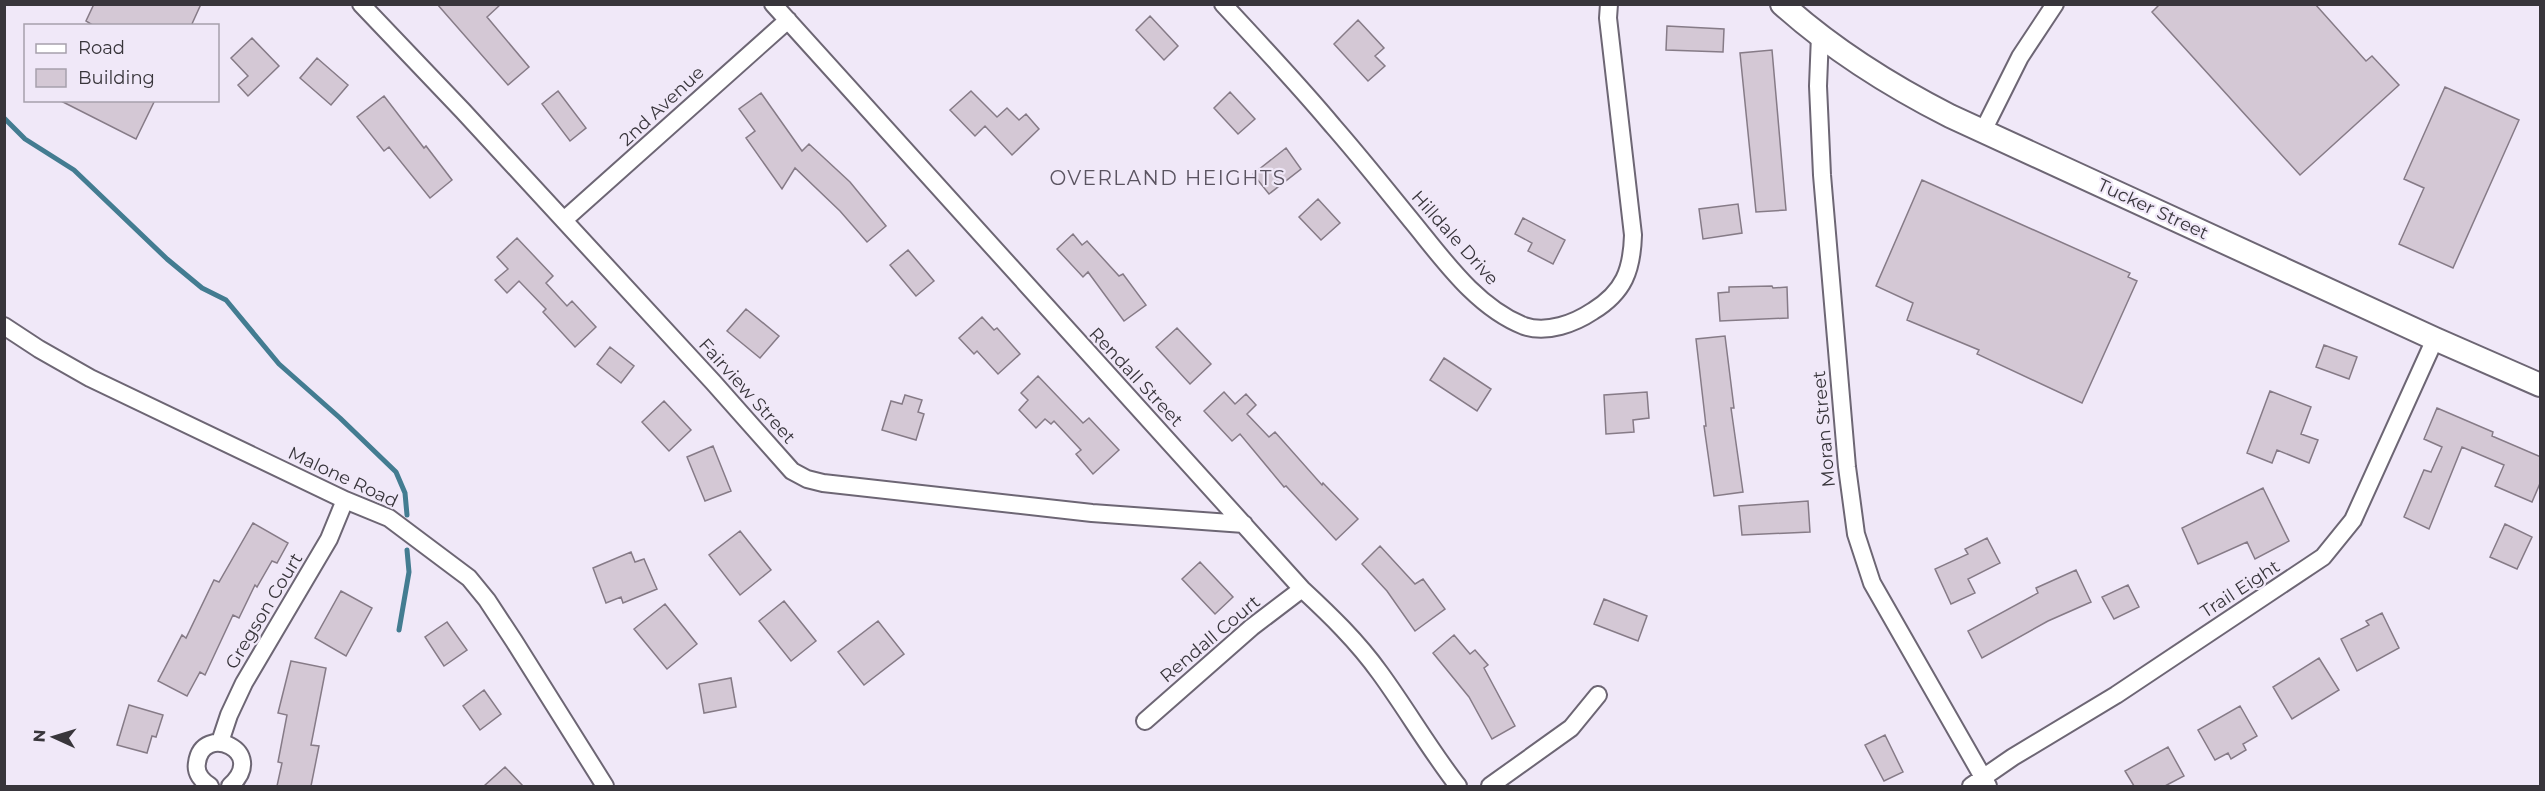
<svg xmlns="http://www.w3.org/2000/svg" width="2545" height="791" font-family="Montserrat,sans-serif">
<rect width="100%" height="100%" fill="#f0e8f8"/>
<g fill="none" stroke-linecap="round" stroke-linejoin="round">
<path stroke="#437c91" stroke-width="5" d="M4 118 25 139 74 170 167 259 202 288 226 300 279 364 340 418 396 472 405 493 407 515
M399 630 409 572 407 550"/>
</g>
<path fill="#d4c8d5" stroke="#867b87" stroke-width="1.5" d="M94 4H201L191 26H94L86 21Z
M437 4H501L487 17 529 67 508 85Z
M2160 4H2315L2366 61 2372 56 2399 85 2300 175 2152 12Z
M1150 16 1178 46 1164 60 1136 30Z
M1358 20 1384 48 1375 56 1385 66 1368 81 1334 44Z
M1667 26 1724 29 1723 52 1666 50Z
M252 38 279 66 248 96 238 85 248 76 231 58Z
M1772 50 1786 210 1756 212 1740 53Z
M317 58 348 85 331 105 300 78Z
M2445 87 2519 120 2453 268 2399 244 2424 188 2404 179Z
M558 91 586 128 570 141 542 104Z
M971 91 997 117 1007 108 1019 120 1026 114 1039 129 1012 155 985 126 975 136 950 110Z
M1230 92 1255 119 1238 134 1214 108Z
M761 93 802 151 809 144 850 182 886 226 867 242 840 211 795 168 782 189 746 138 755 131 739 109Z
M384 96 424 148 426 146 452 180 430 198 389 147 384 151 357 117Z
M59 100H155L136 139Z
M1286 148 1301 169 1269 194 1253 174Z
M1922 180 2130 273 2128 277 2137 281 2082 403 1977 354 1979 350 1907 320 1913 303 1876 286Z
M1318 199 1340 223 1321 240 1299 217Z
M1738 204 1742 233 1703 239 1699 209Z
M1523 218 1565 240 1553 264 1528 251 1532 243 1515 234Z
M1073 234 1082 245 1087 241 1119 276 1123 274 1146 305 1124 321 1088 272 1083 277 1057 249Z
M517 238 553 276 546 283 567 306 572 301 596 327 575 347 543 312 546 309 519 281 507 293 495 280 508 269 497 257Z
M908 250 934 281 916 296 890 265Z
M1772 286 1773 288 1787 287 1788 318 1720 321 1718 293 1729 292V287Z
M746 309 779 336 760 358 727 331Z
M982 317 994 330 997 328 1020 354 998 374 977 351 974 354 959 338Z
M1177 328 1211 364 1190 384 1156 347Z
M1725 336 1734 408H1731L1743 492 1714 496 1704 426H1706L1696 339Z
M2324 345 2357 357 2349 379 2316 367Z
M610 347 634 366 621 383 597 364Z
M1444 358 1491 389 1477 411 1430 380Z
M1038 376 1083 423 1089 418 1119 450 1093 474 1076 454 1081 450 1054 421 1051 424 1045 419 1036 428 1019 410 1028 400 1021 393Z
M2270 391 2311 407 2301 434 2318 440 2309 463 2277 450 2272 463 2247 453Z
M1224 392 1235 404 1246 394 1256 405 1247 414 1269 437 1275 432 1322 485 1323 483 1358 519 1336 540 1286 486 1284 487 1240 434 1232 441 1204 411Z
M1647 392 1649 418 1633 420 1634 432 1606 434 1604 395Z
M905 395 922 400 918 412 924 414 916 440 882 430 891 401 902 404Z
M664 401 691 430 669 451 642 422Z
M2437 408 2493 432 2492 436 2541 457V481L2532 502 2495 486 2504 465 2462 447 2429 529 2404 517 2424 470 2431 472 2442 447 2424 439Z
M713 446 731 491 705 501 687 457Z
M2263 488 2289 541 2255 559 2247 542 2198 564 2182 528Z
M1808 501 1810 532 1742 535 1739 506Z
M253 523 288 543 277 563 272 561 257 587 255 585 239 618 233 615 205 675 200 672 187 696 158 681 182 635 186 638 214 580 219 582Z
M2505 524 2532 537 2517 569 2490 557Z
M740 531 771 570 740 595 709 555Z
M1987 538 2000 563 1968 579 1975 593 1951 604 1935 569 1968 554 1965 549Z
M1380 546 1415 584 1423 579 1445 609 1415 631 1387 591 1362 564Z
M631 552 635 562 644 559 657 589 623 603 621 597 606 603 593 568Z
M1200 562 1233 597 1215 614 1182 579Z
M2076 570 2091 602 2048 621 1982 658 1968 631 2038 593 2036 588Z
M2128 585 2139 607 2114 619 2102 597Z
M341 591 372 608 346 656 315 638Z
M1604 599 1647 616 1638 641 1594 624Z
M784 601 816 641 791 661 759 621Z
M665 604 697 644 667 669 634 629Z
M2382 613 2399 648 2357 671 2341 639 2369 625 2366 621Z
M878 621 904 654 864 685 838 652Z
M447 622 467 650 444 666 425 637Z
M1454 635 1470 654 1475 650 1488 665 1484 668 1515 726 1492 739 1469 697 1433 653Z
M2319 658 2339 690 2292 719 2273 687Z
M291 661 326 668 311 745 319 746 311 786H277L282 763 278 762 287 715 278 713Z
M731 678 736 707 704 713 699 684Z
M484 690 501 714 480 730 463 706Z
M129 705 163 715 156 737 152 736 147 753 117 745Z
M2240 706 2257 736 2243 744 2246 750 2231 759 2228 753 2215 760 2198 730Z
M1885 735 1903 772 1884 781 1865 745Z
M2168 747 2184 776 2165 786H2134L2125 771Z
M505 767 523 786H484Z"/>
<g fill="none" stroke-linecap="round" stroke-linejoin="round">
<defs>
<path id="street" d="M361 4 463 111 713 382 792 471 807 479 823 483 1092 513 1244 524
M773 4 1302 589C1330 615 1357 641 1380 673 1407 710 1430 750 1458 786
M1223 4C1260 44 1298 84 1333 126 1361 158 1388 192 1415 225 1445 262 1478 308 1524 326 1547 334 1575 323 1593 311 1624 292 1632 270 1633 235L1608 18 1609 4
M1820 35 1818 86 1822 175 1847 467 1856 534 1872 583 1988 786
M1983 131 2020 57 2055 4
M564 220 788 20
M4 326 39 349 90 378 345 500 389 518 469 578 487 600 514 641 605 786
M1145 721 1252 627 1302 589
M220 742 229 715 244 683 329 539 345 500
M210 786C202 781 195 773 197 763 202 722 269 751 230 786
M1490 786 1571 728 1598 695
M1971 786 2013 757 2116 695 2323 557 2353 520 2435 339"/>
<path id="secondary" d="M1782 4C1832 49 1891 86 1950 116L2435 339 2540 385"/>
</defs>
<use href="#street" stroke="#6d6674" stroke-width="20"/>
<use href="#secondary" stroke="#6d6674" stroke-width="26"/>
<use href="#street" stroke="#fff" stroke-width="16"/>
<use href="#secondary" stroke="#fff" stroke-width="22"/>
</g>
<g text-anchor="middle" stroke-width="4.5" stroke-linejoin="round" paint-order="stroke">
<g font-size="18" fill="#38353b" stroke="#f0e8f8">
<text transform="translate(662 106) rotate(-43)" y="6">2nd Avenue</text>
<text transform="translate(2153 209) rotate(25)" y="6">Tucker Street</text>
<text transform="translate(1455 238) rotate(48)" y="6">Hilldale Drive</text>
<text transform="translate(1136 377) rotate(47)" y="6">Rendall Street</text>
<text transform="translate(747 391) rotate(48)" y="6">Fairview Street</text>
<text transform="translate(1824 429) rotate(-95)" y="6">Moran Street</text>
<text transform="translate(343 477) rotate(25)" y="6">Malone Road</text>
<text transform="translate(2240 589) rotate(-33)" y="6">Trail Eight</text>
<text transform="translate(264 611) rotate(-59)" y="6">Gregson Court</text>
<text transform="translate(1210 639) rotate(-40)" y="6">Rendall Court</text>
</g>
<g font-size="20" letter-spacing="1.5" fill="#5a5360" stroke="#f0e8f8">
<text x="1168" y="185">OVERLAND HEIGHTS</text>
</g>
</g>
<rect width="2545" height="791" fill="none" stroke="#38353b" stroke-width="12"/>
<rect x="24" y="24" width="195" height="78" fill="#f0e8f8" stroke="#a6a0ac" stroke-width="1.5"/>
<rect x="36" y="44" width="30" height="9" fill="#ffffff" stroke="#a6a0ac" stroke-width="1.5"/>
<text x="78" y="54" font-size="18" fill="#38353b">Road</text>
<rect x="36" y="69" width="30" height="18" fill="#d4c8d5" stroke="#a6a0ac" stroke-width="1.5"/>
<text x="78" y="84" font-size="18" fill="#38353b">Building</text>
<g transform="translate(54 737) rotate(274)" stroke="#f0e8f8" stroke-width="4.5" paint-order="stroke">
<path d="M0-4.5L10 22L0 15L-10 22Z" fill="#38353b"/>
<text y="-9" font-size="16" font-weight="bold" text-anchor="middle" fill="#38353b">N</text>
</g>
</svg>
